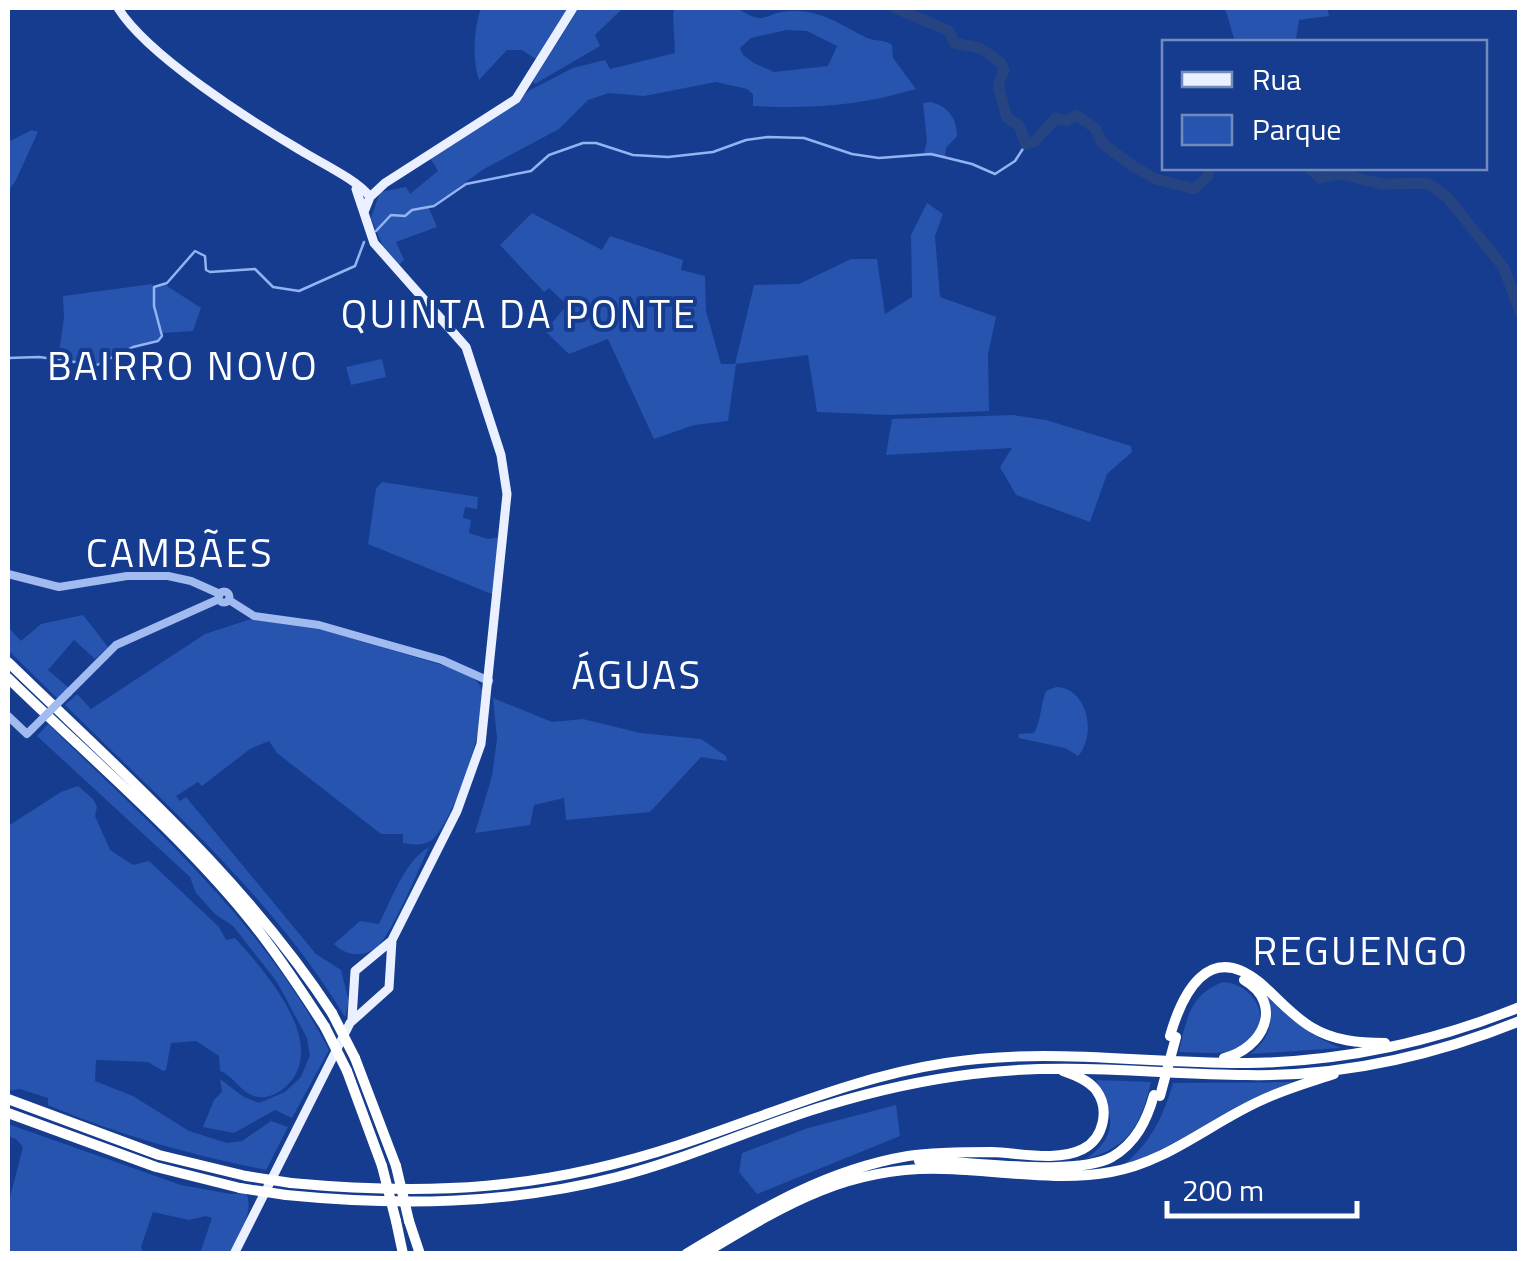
<svg xmlns="http://www.w3.org/2000/svg" width="1527" height="1261" font-family="'Titillium Web',sans-serif">
<rect width="100%" height="100%" fill="#153c8f"/>
<path fill="#2754ae" fill-rule="evenodd" d="M481 8H573L540 62 522 50H507L479 80C472 59 474 28 481 8Z
M579 8H623L595 35 600 46 535 84 533 81Z
M682 8C698 8 723 3 737 9 746 12 749 17 759 18 768 18 773 13 781 12 815 7 835 21 863 36 872 42 882 38 892 45L893 58 916 89C858 106 813 109 753 106V94L747 89 716 82 644 96 609 93 588 100 559 129 484 169 429 208 437 227 396 242 404 260 399 265 383 247 371 218 380 192 406 187 410 194 438 171 430 158 503 113 530 90 573 68 605 60 610 69 675 53 673 16 674 10ZM787 30 807 31 837 46 828 66 774 72 754 63 743 55 740 48 751 38Z
M1225 8H1327L1329 16 1299 20 1296 39 1235 42Z
M930 102C948 106 957 118 957 136L946 148 945 158 923 155 927 142 923 103Z
M32 130 38 132 15 182 8 191V142Z
M927 203 943 214 935 236 940 297 996 317 988 354 989 411 889 415 817 412 808 355 736 364 728 421 694 425 654 439 608 339 569 354 545 331 567 305 549 288 544 292 500 245 532 213 602 250 610 236 683 260 681 270 705 276 706 311 721 364H735L754 285 799 284 851 259H877L885 314 912 297 911 235Z
M152 284 153 288 164 284 201 308 193 331 161 333 158 341 133 347 97 365 58 359 64 318 63 296Z
M382 359 386 377 351 385 346 367Z
M1013 415 1046 420 1131 446 1132 452 1107 474 1090 522 1016 495 1000 467 1012 448 886 455 892 419Z
M382 482 478 497 477 509 465 507 463 518 471 520 469 533 488 539 500 537 494 595 368 544 376 489Z
M83 615 108 647 95 659 74 640 48 670 69 688 59 700 8 650V627L21 641 41 624Z
M251 619 323 630 459 670C469 675 478 679 482 690 489 717 454 820 433 839 425 846 413 845 403 843V834H381L277 753 269 741 250 749 202 786 198 782 176 796 180 801 186 797 316 954 341 970 349 1002 345 1017C274 899 163 802 65 705L77 694 91 709 205 634Z
M1056 687C1088 688 1097 735 1078 756L1065 748 1019 738 1018 734 1034 733C1042 718 1040 706 1046 691Z
M493 698 552 722 583 719 640 733 701 739 726 756 727 761 701 757 650 812 566 820 564 798 534 805 530 825 475 833 492 776 497 739Z
M48 724C150 824 262 921 329 1050L292 1118 275 1110 234 1133 203 1127 214 1100 222 1092 220 1079 244 1097 259 1103 285 1092 301 1077 310 1055 307 1038 277 982 233 926 215 914 196 893 190 877 37 736Z
M78 786 93 799 97 807 95 816 110 850 133 865 149 861 219 927 226 940 235 938C263 969 324 1037 292 1080 284 1090 271 1099 258 1097 241 1094 234 1076 220 1071L219 1056 196 1041 171 1043 166 1070 163 1071 148 1062 96 1060 95 1081 133 1096 189 1131 227 1143 242 1141 271 1121 288 1127 266 1170C192 1155 117 1135 48 1105V1098L20 1089 8 1091V826L61 792Z
M429 847C419 869 391 936 377 947 363 958 346 956 334 944L360 921 379 924C393 896 405 861 429 847Z
M1223 982C1258 985 1275 1024 1244 1045 1227 1057 1199 1052 1179 1052 1186 1020 1190 994 1223 982Z
M1265 992C1288 1017 1309 1036 1341 1048L1250 1054C1272 1038 1275 1017 1265 992Z
M1096 1080 1151 1082C1141 1124 1130 1147 1086 1159 1122 1133 1111 1113 1096 1080Z
M1293 1082C1233 1105 1181 1145 1121 1167 1150 1144 1163 1118 1173 1083Z
M896 1105 900 1136 757 1194 739 1172 742 1153 808 1128Z
M8 1124 181 1185 231 1194 246 1193C255 1212 238 1236 230 1253H200L212 1218 206 1216 189 1220 153 1212 141 1247 143 1253H8V1205L23 1147 16 1139 8 1136Z"/>
<g fill="none" stroke-linecap="round" stroke-linejoin="round">
<path stroke="#93b4f3" stroke-width="2.5" d="M376 231 391 215 405 216 412 210 434 206 466 184 531 171 549 155 583 143H596L633 155 668 157 713 152 746 140 768 137 804 138 852 154 879 158 931 154 972 164 995 174 1015 161 1026 144
M8 358 39 357 97 365 133 347 158 341 162 336 154 306V287L167 283 195 251 205 256 206 270 210 272 255 269 273 287 299 291 355 266 364 242"/>
<path stroke="#274482" stroke-width="11" d="M895 8 949 31 954 43 980 48 1001 63 1004 70 998 85 1007 118 1019 125 1026 144 1034 142 1056 118 1067 121 1076 115 1095 128 1102 143 1131 165 1156 179 1194 189 1207 177 1210 168
M1310 168 1320 178 1340 174 1382 184 1427 183 1447 197 1504 268 1520 312"/>
<path stroke="#a1bbf0" stroke-width="8" d="M8 574 59 587 127 576H168L191 581 220 594
M218.5 597a5.5 5.5 0 1 1 11 0a5.5 5.5 0 1 1-11 0Z
M229 600 254 616 319 625 375 641 442 660 489 681
M68 693 116 645 219 599
M8 716 27 734 32 729"/>
<path stroke="#eaf0ff" stroke-width="9" d="M118 8C147 55 249 120 300 150 319 162 358 180 370 197
M364 212 370 197 385 183 516 99 573 8
M352 1019 355 971 390 942
M234 1254 350 1023 389 988 392 940 457 811 481 744 507 494 501 455 466 347 374 243 356 189"/>
<path stroke="#fff" stroke-width="10" d="M8 662C122 773 244 878 332 1013
M8 678C87 755 175 829 246 915 275 950 300 988 325 1027
M1170 1036C1182 994 1208 941 1259 982 1277 997 1291 1015 1311 1027 1334 1041 1359 1043 1385 1043
M355 1058 396 1166
M1224 1058C1263 1049 1285 1004 1244 980
M347 1071 382 1166
M8 1099 159 1155 246 1176
M8 1113 156 1167 240 1188
M919 1161C967 1160 1073 1178 1112 1157 1136 1143 1147 1120 1154 1095
M291 1183C432 1196 543 1190 679 1145 767 1116 853 1077 946 1063 1049 1047 1145 1064 1247 1063 1341 1062 1433 1042 1520 1007
M286 1195C398 1206 507 1205 617 1177 688 1159 755 1127 825 1106 874 1091 923 1080 973 1074 1064 1062 1155 1074 1246 1075 1340 1077 1433 1056 1520 1021
M396 1221 403 1254
M409 1221 420 1254
M686 1254C758 1211 825 1170 908 1156 936 1152 964 1152 992 1152 1019 1153 1058 1162 1083 1149 1104 1138 1110 1109 1096 1090 1088 1080 1075 1075 1063 1071
M703 1254C783 1206 846 1166 943 1169 998 1170 1057 1182 1111 1172 1166 1163 1212 1122 1262 1100 1285 1089 1310 1082 1334 1074"/>
<path stroke="#a1bbf0" stroke-width="8" d="M32 729 68 693"/>
<path stroke="#fff" stroke-width="10" d="M332 1013 355 1058
M325 1027 347 1071
M1160 1096 1176 1037
M382 1166 396 1221
M396 1166 409 1221
M246 1176 291 1183
M240 1188 286 1195"/>
</g>
<g text-anchor="middle" stroke-width="8" stroke-linejoin="round" paint-order="stroke">
<g font-size="40" letter-spacing="2.5" fill="#fff" stroke="#153c8f">
<text x="519" y="328">QUINTA DA PONTE</text>
<text x="183" y="380">BAIRRO NOVO</text>
<text x="180" y="567">CAMBÃES</text>
<text x="637" y="689">ÁGUAS</text>
<text x="1361" y="965">REGUENGO</text>
</g>
</g>
<rect width="1527" height="1261" fill="none" stroke="#ffffff" stroke-width="20"/>
<rect x="1162" y="40" width="325" height="130" fill="#153c8f" stroke="#738abc" stroke-width="2.5"/>
<rect x="1182" y="72" width="50" height="15" fill="#eaf0ff" stroke="#738abc" stroke-width="2.5"/>
<text x="1252" y="90" font-size="30" fill="#ffffff">Rua</text>
<rect x="1182" y="115" width="50" height="30" fill="#2754ae" stroke="#738abc" stroke-width="2.5"/>
<text x="1252" y="140" font-size="30" fill="#ffffff">Parque</text>
<path d="M1167 1201v15h190v-15" fill="none" stroke="#ffffff" stroke-width="5"/>
<text x="1182" y="1201" font-size="30" fill="#ffffff" stroke="#153c8f" stroke-width="8" paint-order="stroke">200 m</text>
</svg>
